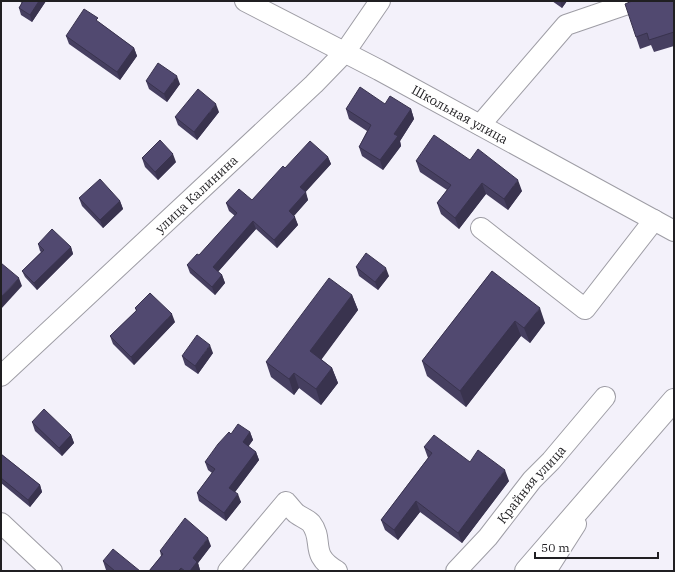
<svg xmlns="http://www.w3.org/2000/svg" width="675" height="572" font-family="'IBM Plex Serif',serif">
<rect width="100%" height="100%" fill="#f3f1fa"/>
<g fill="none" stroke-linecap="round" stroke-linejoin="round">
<defs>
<g id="minor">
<path id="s1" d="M245 1 379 70 674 231"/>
<path d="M480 125 566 25 636 1"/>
<path d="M481 228 585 309 654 220"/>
<path id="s2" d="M1 376 314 84 345 52 380 1"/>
<path d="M1 523 52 571"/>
<path d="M228 571 286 502C290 506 293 511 297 514 301 517 307 519 311 523 325 541 308 554 337 571"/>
<path id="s3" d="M456 571 488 537 532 480 551 461 605 397"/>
<path d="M546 571 576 524"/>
</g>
<path id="highway" d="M526 571 674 400"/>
</defs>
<use href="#minor" stroke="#9e9da5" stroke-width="22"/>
<use href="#highway" stroke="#9e9da5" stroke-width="24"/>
<use href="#minor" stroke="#fff" stroke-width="20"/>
<use href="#highway" stroke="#fff" stroke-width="22"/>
</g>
<path fill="#463f60" d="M19 1H46L32 22 21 15 19 8 22 3Z
M552 1H567L562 8Z
M674 1V46L654 52 651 45 640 49 636 37Z
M100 23 134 48 137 56 120 80 69 44 66 36Z
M146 81 180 84 167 102 149 89Z
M385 104 411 109 414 119 400 141 401 146 383 170 362 156 359 147 367 131 349 119 346 109Z
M219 112 197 140 178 125 175 117Z
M328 157 331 164 305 192 308 200 294 216 298 225 277 248 256 229 218 272 222 275 225 283 215 295 190 273 187 265 199 255 235 216 229 211 226 203 252 200 285 168Z
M142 158 176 162 158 180 145 167Z
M470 160 522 191 508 210 486 194 459 229 441 214 437 203 447 190 420 172 416 161Z
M79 198 120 201 123 209 103 228 82 206Z
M38 244 71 247 73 254 37 290 25 277 22 271 41 252 40 251Z
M356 267 389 276 378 290 359 276Z
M492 271 545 323 530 343 521 336 466 407 427 376 422 361Z
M352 295 358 310 321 359 332 368 338 383 321 405 299 388 294 395 271 377 266 362Z
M135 308 175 322 134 365 113 344 110 336 136 311Z
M213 353 198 374 185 365 182 356Z
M32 422 71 435 74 443 62 456 35 431Z
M250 432 253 440 248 446 256 452 259 460 235 492 241 502 226 521 199 501 197 493 212 473 208 470 205 462 231 434Z
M424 447 470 462 509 481 462 543 420 512 398 540 385 530 381 520 428 458Z
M1 454 40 485 42 492 30 507 1 483Z
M211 546 198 563 200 570 199 571H149L161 556 160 551Z
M103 561 140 571H108L106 570Z"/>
<path fill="#39334e" d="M39 1H46L32 22 30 15Z
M560 1H567L562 8Z
M134 48 137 56 120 80 117 72Z
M177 76 180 84 167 102 164 94Z
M216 104 219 112 197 140 194 132Z
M411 109 414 119 400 141 401 146 383 170 380 160 394 134Z
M173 154 176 162 158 180 155 172Z
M328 157 331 164 303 195 300 187Z
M518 180 522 191 508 210 504 199Z
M482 183 486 194 459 229 455 218Z
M306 192 308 200 291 219 289 211Z
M120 201 123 209 103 228 100 220Z
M295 217 298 225 277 248 274 240Z
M253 221 256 229 215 275 213 267Z
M71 247 73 254 37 290 34 283Z
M386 268 389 276 378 290 375 282Z
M222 275 225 283 215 295 212 287Z
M19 278 22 286 1 309V297Z
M352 295 358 310 316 367 310 351Z
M540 308 545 323 530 343 524 328Z
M172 314 175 322 134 365 131 357Z
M515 321 521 336 466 407 460 391Z
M210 345 213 353 198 374 195 366Z
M332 368 338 383 321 405 316 389Z
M294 373 299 388 294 395 289 379Z
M250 432 253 440 246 450 243 442Z
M71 435 74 443 62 456 59 448Z
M256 452 259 460 232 496 229 488Z
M505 470 509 481 462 543 458 533Z
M40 485 42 492 30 507 28 500Z
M238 494 241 502 226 521 224 513Z
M416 501 420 512 398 540 394 530Z
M208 538 211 546 198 563 200 570 199 571H190L193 558Z
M181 568 182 571H178Z"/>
<path fill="#514970" stroke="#39334e" d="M23 1H39L30 15 19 8Z
M632 1H674V32L649 40 647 33 636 37 625 4Z
M84 9 98 18 96 20 134 48 117 72 66 36Z
M158 63 177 76 164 94 146 81Z
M360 87 385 104 390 96 411 109 394 134 398 136 380 160 359 147 371 125 346 109Z
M198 89 216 104 194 132 175 117Z
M434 135 470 160 478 149 518 180 504 199 482 183 455 218 437 203 451 185 416 161Z
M160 140 173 154 155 172 142 158Z
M310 141 328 157 300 187 306 192 289 211 295 217 274 240 253 221 213 267 222 275 212 287 187 265 197 254 199 255 237 213 226 203 239 189 252 200 283 166 285 168Z
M100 179 120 201 100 220 79 198Z
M52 229 71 247 34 283 22 271 44 250 38 244Z
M366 253 386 268 375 282 356 267Z
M1 263 19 278 1 297Z
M492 271 540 308 524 328 515 321 460 391 422 361Z
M329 278 352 295 310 351 332 368 316 389 294 373 289 379 266 362Z
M150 293 172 314 131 357 110 336 137 310 135 308Z
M197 335 210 345 195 366 182 356Z
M44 409 71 435 59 448 32 422Z
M238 424 250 432 243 442 256 452 229 488 238 494 224 513 197 493 215 469 205 462 218 444 229 432 231 434Z
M434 435 470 462 478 450 505 470 458 533 416 501 394 530 381 520 432 453 424 447Z
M1 454 40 485 28 500 1 478Z
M185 518 208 538 193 558 197 562 190 571H185L181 568 178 571H149L163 554 160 551Z
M113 549 140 571H115L103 561Z"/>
<g text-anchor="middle" stroke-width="4" stroke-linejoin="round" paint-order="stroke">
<g font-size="13" fill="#201f22" stroke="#fff">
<text dy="5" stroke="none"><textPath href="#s1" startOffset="243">Школьная улица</textPath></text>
<text dy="5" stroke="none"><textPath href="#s2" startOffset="267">улица Калинина</textPath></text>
<text dy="5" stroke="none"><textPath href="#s3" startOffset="115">Крайняя улица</textPath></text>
</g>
</g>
<rect width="675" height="572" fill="none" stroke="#201f22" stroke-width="4"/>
<path d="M535 552v6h123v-6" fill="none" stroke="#201f22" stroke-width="2"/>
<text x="541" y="552" font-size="12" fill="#201f22" stroke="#ffffff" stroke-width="3" paint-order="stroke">50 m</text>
</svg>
